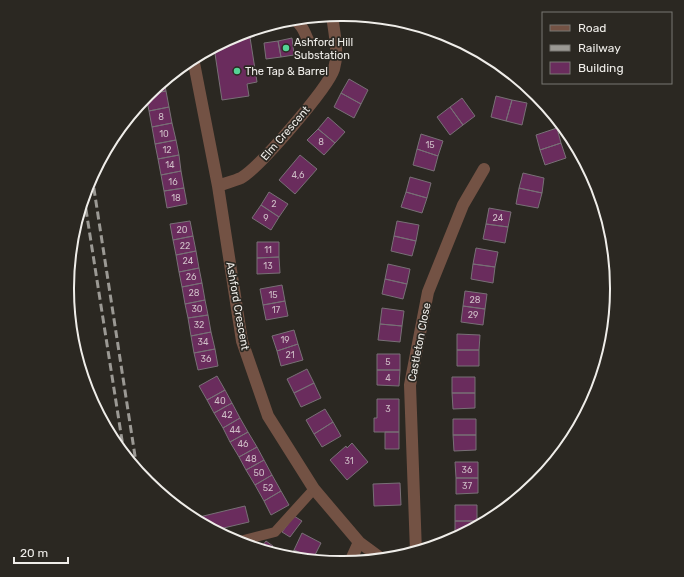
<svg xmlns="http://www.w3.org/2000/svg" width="684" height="577" font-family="Rubik,sans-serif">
<rect width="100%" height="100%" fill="#2b2822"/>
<path fill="#6a2c5d" stroke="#787076" d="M249 31 257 82 247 84 249 96 222 100 214 47 237 35Z
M292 38 294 55 281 57 278 41Z
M278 41 281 57 266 59 264 43Z
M349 79 368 90 361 104 341 93Z
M164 81 166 91 148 94Z
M166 91 169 107 149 111 146 96 148 94Z
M341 93 361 104 354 118 334 107Z
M496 96 512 100 506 121 491 117Z
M462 98 475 116 463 125 450 107Z
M512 100 527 103 522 125 506 121Z
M169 107 172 123 152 127 149 111Z
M450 107 463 125 450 135 437 117Z
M328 117 345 132 335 143 318 129Z
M172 123 176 140 155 144 152 127Z
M557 128 561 143 540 150 536 135Z
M318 129 335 143 324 155 307 140Z
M421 134 443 141 438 156 417 149Z
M176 140 179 155 158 159 155 144Z
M561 143 566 158 545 165 540 150Z
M417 149 438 156 434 171 413 165Z
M179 155 181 171 161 175 158 159Z
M300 155 317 169 295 194 279 180Z
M181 171 184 188 164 191 161 175Z
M523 173 544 178 542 193 519 188Z
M410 177 431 183 427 198 406 192Z
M184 188 187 204 167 208 164 191Z
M519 188 542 193 538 208 516 204Z
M269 192 288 204 279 217 261 205Z
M406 192 427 198 422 213 401 207Z
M261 205 279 217 271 230 252 218Z
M489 208 511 212 508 227 486 224Z
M190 221 193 236 173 240 170 224Z
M397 221 419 225 416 241 394 236Z
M486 224 508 227 505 243 483 239Z
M193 236 196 251 176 255 173 240Z
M394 236 416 241 412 256 391 251Z
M257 242H279V257L257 258Z
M476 248 498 252 495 267 473 264Z
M196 251 199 268 179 272 176 255Z
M279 257 280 273 257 274V258Z
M388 264 410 269 407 284 385 279Z
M473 264 495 267 493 283 471 279Z
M199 268 202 283 182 287 179 272Z
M385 279 407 284 403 299 382 294Z
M202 283 205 300 185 304 182 287Z
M282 285 285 301 263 305 260 289Z
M465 291 487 294 485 309 463 306Z
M205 300 208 315 188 318 185 304Z
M285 301 288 316 266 320 263 305Z
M463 306 485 309 483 325 461 322Z
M382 308 404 311 402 326 380 324Z
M208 315 211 332 191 336 188 318Z
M380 324 402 326 400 342 378 340Z
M294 330 298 344 277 351 272 336Z
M211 332 215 349 194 353 191 336Z
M457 334 480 335 479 350H457Z
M298 344 303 360 281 366 277 351Z
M215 349 218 366 198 370 194 353Z
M457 350H479V366H457Z
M377 354H400V370H377Z
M307 369 314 383 294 393 287 379Z
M377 370H400L399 386 377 385Z
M217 376 225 390 207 400 199 386Z
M452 377H475V393H452Z
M314 383 321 398 301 407 294 393Z
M225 390 232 403 214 413 207 400Z
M452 393H475V408L453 409Z
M377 399H399V432H374V418H377Z
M232 403 240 418 223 428 214 413Z
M325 409 333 422 314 434 306 420Z
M240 418 248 432 230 442 223 428Z
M453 419H476V435H453Z
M333 422 341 436 322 447 314 434Z
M248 432 257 447 239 457 230 442Z
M385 432H399V449H385Z
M453 435H476V450L454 451Z
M352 443 368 462 347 480 330 460 346 446 347 448Z
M257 447 264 460 246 470 239 457Z
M264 460 272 475 255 485 246 470Z
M455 462H478V478H456Z
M272 475 281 491 264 501 255 485Z
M456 478H478V493L456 494Z
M400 483 401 505 374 506 373 484Z
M281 491 289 505 271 515 264 501Z
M455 505H477V521H455Z
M245 506 249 522 215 530 195 520V518Z
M294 516 302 521 290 537 282 532Z
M455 521H477V526L455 537Z
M302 533 321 543 313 559 294 550Z
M266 541 273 546 268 552 260 549Z
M294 550 313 559V560L290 558Z"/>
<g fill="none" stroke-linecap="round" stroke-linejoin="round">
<path stroke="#735244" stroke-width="10" d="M236 542 275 532 314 489"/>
<path stroke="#735244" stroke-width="12" d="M294 19C302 25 304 31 308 40
M193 58 218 186 242 341 268 416 314 489 359 542 382 559
M218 186C226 183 234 181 241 178 259 168 328 88 334 69 339 52 334 32 332 15
M416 552 410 385 428 292 463 205 484 169
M350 562 359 542"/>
<path stroke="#9b9994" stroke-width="3" stroke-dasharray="8 4" stroke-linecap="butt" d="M92 176 137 469
M84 197 124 453"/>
</g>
<g fill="#54d395" stroke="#2b2822" stroke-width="1.5">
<circle cx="286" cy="48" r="4"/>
<circle cx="237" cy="71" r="4"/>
</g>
<g text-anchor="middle" stroke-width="3.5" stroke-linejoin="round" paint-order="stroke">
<g font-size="9" fill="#cebdc6">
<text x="161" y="120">8</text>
<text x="164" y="137">10</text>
<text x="321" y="145">8</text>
<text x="430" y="148">15</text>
<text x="167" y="153">12</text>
<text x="170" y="168">14</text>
<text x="298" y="178">4,6</text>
<text x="173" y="185">16</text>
<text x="176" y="201">18</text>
<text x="274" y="207">2</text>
<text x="266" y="221">9</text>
<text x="498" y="221">24</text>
<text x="182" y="233">20</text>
<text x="185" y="249">22</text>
<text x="268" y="253">11</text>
<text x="188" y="264">24</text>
<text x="268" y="269">13</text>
<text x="191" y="280">26</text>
<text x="194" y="296">28</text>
<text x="273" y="298">15</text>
<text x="475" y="303">28</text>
<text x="197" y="312">30</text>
<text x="276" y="313">17</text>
<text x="473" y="318">29</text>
<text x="199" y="328">32</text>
<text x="285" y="343">19</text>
<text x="203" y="345">34</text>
<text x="290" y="358">21</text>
<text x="206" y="362">36</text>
<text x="388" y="365">5</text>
<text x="388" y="381">4</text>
<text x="220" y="404">40</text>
<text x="388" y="412">3</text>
<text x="227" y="418">42</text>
<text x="235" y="433">44</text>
<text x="243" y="447">46</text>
<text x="251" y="462">48</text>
<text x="349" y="464">31</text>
<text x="467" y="473">36</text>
<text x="259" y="476">50</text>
<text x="467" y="489">37</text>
<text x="268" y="491">52</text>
</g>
<g font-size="11" fill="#efede9" stroke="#2b2822" text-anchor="start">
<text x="294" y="46">Ashford Hill<tspan x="294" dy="13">Substation</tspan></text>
<text x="245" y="75">The Tap &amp; Barrel</text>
</g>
<g font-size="11" fill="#efede9" stroke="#2b2822">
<text transform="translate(285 133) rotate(-49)" y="4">Elm Crescent</text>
<text transform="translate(238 306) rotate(80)" y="4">Ashford Crescent</text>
<text transform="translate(419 342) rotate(-79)" y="4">Castleton Close</text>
</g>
</g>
<path d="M0 0H684V577H0ZM341 21H343A267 267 0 0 1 610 288V289A267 267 0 0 1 343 556H341A267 267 0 0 1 74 289V288A267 267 0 0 1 341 21Z" fill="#2b2822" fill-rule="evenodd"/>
<path fill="none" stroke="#efede9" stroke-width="2" d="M341 21H343A267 267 0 0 1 610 288V289A267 267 0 0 1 343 556H341A267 267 0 0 1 74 289V288A267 267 0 0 1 341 21Z"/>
<rect x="542" y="12" width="130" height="72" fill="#2b2822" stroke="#797772"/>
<rect x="550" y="25" width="20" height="6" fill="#735244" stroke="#797772"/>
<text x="578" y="32" font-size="12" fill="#efede9">Road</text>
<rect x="550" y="45" width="20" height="6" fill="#9b9994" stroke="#797772"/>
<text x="578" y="52" font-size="12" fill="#efede9">Railway</text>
<rect x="550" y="62" width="20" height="12" fill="#6a2c5d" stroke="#797772"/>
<text x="578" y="72" font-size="12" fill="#efede9">Building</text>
<path d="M14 557v6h54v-6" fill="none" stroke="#efede9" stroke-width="2"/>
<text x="20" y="557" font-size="12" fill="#efede9" stroke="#2b2822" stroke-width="3" paint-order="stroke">20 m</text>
</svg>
